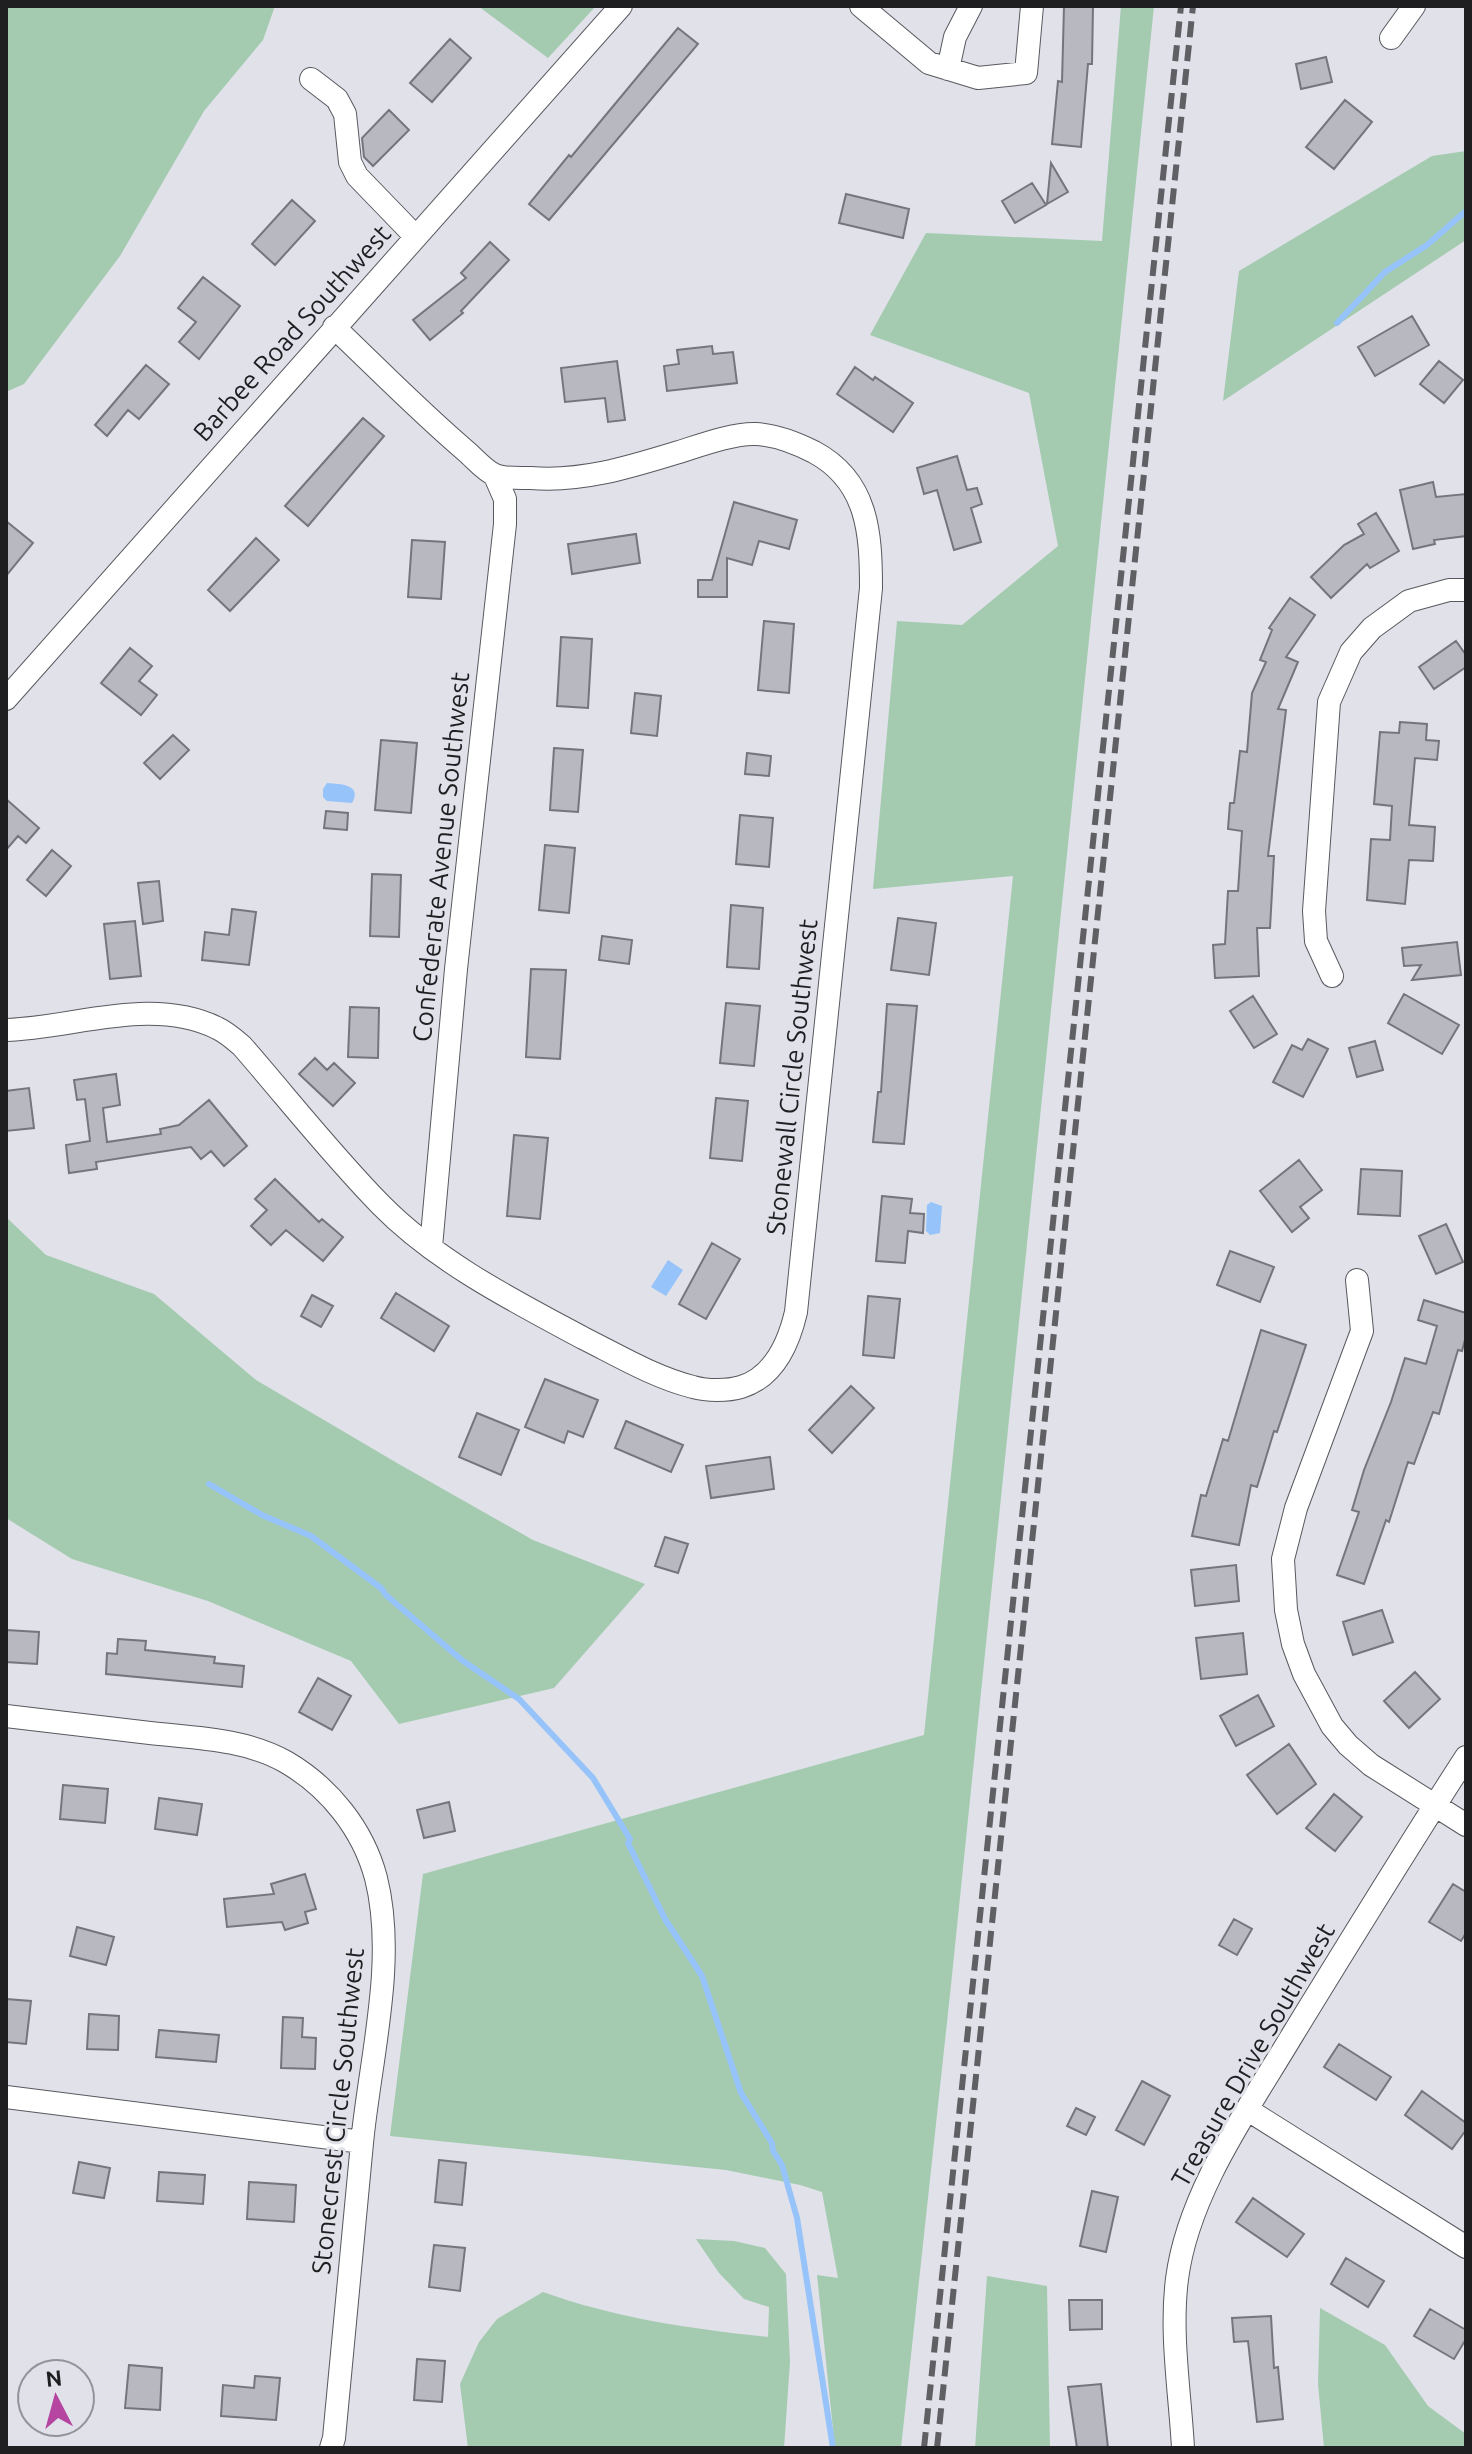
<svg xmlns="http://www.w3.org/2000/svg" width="1472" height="2454" font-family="Ubuntu,sans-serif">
<rect width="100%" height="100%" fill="#e0e1e9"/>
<path fill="#a4cbb0" d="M6 6H275L263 40 204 111 120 256 24 384 6 392Z
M478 6H596L548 58Z
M1121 6H1154L951 1985 901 2448H835L817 2275 838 2278 822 2192 800 2185 726 2170 390 2136 423 1874 924 1735 1013 876 873 889 897 621 962 625 1058 546 1029 393 870 335 926 233 1102 241Z
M1466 151V240L1223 401 1239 271 1432 156Z
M6 1217 46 1255 154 1294 256 1380 397 1463 533 1540 645 1584 554 1688 399 1724 351 1661 208 1601 72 1559 6 1518Z
M696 2239 734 2241 765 2248 786 2274 790 2362 784 2448H468L460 2384 479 2342 497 2319 543 2292C615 2318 692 2329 768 2337L769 2307 744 2299 719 2273Z
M987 2276 1047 2286 1050 2448H975Z
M1320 2308 1385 2345 1428 2406 1466 2434V2448H1324L1318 2384Z"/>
<path fill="#96c3fa" d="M327 783C339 784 363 784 352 803L327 801 323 797V789Z
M931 1202 942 1206 940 1233 930 1235 926 1231 927 1205Z
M668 1260 683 1270 666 1296 651 1287Z"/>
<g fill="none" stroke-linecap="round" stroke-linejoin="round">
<path stroke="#96c3fa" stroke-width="6" d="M1337 323 1385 272 1427 245 1466 211
M209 1484 262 1515 311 1536 381 1588 386 1595 463 1661 519 1699 593 1778 630 1839 628 1843 665 1919 702 1976 741 2093 772 2143 773 2151 782 2165 797 2218 833 2448"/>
</g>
<path fill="#b7b8c0" stroke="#75767d" stroke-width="2" d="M1064 6H1093L1092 64H1088L1081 147 1052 144 1058 81 1062 82Z
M678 28 698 44 549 220 529 204 569 155 571 157Z
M450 39 471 58 432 102 410 83Z
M1326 57 1332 82 1301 89 1296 64Z
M1345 100 1372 122 1334 169 1306 147Z
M389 110 409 130 373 166 364 157 362 138Z
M1051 163 1068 192 1047 204Z
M1032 183 1046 205 1015 223 1002 201Z
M846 194 909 209 903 238 839 223Z
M292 200 315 221 275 265 252 244Z
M490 242 509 260 461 311 463 313 430 340 413 320 466 278 461 273Z
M203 277 240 306 199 359 179 342 196 322 178 308Z
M1412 316 1429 345 1375 376 1358 347Z
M712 346 713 354 733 352 737 383 667 391 664 366 679 364 677 350Z
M617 361 625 420 608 422 605 398 565 402 561 368Z
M1439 361 1463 380 1444 403 1420 384Z
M146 365 169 384 139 419 128 410 107 436 95 425Z
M855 367 873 380 875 377 913 403 893 432 837 394Z
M363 418 384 436 308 526 285 506Z
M957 456 967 490 977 488 982 504 971 508 981 542 954 550 937 490 924 494 917 468Z
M1433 482 1436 497 1466 494V536L1434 540 1435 544 1413 549 1400 490Z
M734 502 797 520 789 549 759 541 752 565 727 558V597H698V580H712Z
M1376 513 1399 551 1370 568 1367 564 1331 598 1311 577 1344 545 1364 534 1358 524Z
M6 521 33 543 6 576Z
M636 534 640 563 572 574 568 544Z
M256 538 279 560 230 611 208 590Z
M412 540 445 542 441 599 408 597Z
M1290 598 1315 615 1286 657 1298 662 1278 709 1286 710 1268 856H1274L1270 928H1257L1259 976 1215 978 1213 945 1225 944 1228 891H1238L1242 831 1228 829 1230 803H1234L1240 751 1247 752 1252 693 1266 662 1260 660 1272 630 1269 628Z
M764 621 794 624 789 693 758 690Z
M561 637 592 639 588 708 557 706Z
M1456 641 1466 655V667L1434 689 1419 667Z
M130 648 152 666 139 681 157 695 141 715 101 683Z
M635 693 661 696 657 736 631 733Z
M1400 722 1427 724 1426 740 1439 741 1437 760 1415 758 1409 825 1435 827 1433 861 1409 860 1405 904 1367 900 1371 839 1390 840 1392 806 1374 804 1380 732 1399 733Z
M173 735 189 750 160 779 144 763Z
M381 740 417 743 411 813 375 810Z
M554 748 583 750 578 812 550 810Z
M747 753 771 756 769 776 745 774Z
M6 799 39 828 26 843 18 836 6 850Z
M326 811 348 813 347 830 324 828Z
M740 815 773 818 769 867 736 864Z
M545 845 575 848 569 913 539 910Z
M52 850 71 866 46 896 27 880Z
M372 874 401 875 399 937 370 936Z
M159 881 163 921 143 924 138 883Z
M731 905 763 908 759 969 727 967Z
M232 909 256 912 249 965 202 960 205 932 229 935Z
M898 918 936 923 929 975 891 970Z
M135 921 141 976 110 979 104 924Z
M602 936 632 940 629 964 599 960Z
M1457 942 1461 975 1412 980 1421 965 1404 966 1402 948Z
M531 969 566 970 560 1059 526 1057Z
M1404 994 1459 1025 1442 1054 1388 1023Z
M1253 996 1277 1034 1254 1048 1230 1011Z
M726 1003 760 1006 754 1066 720 1063Z
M887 1004 917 1006 904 1144 873 1142 878 1092H881Z
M350 1007 379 1008 378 1058 348 1057Z
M1308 1039 1328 1049 1303 1097 1273 1082 1292 1045 1302 1050Z
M1375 1041 1383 1070 1357 1077 1349 1048Z
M315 1058 327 1070 334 1063 355 1083 333 1106 299 1074Z
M116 1074 120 1105 103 1108 107 1142 161 1134 160 1129 179 1125 209 1100 247 1146 224 1166 211 1151 201 1159 191 1147 96 1162 97 1169 69 1173 66 1145 90 1141 85 1099 77 1100 74 1080Z
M29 1088 34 1128 6 1131V1091Z
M716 1098 748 1101 742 1161 710 1158Z
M514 1135 548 1138 540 1219 507 1216Z
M1299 1160 1322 1190 1300 1207 1309 1218 1292 1232 1260 1191Z
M1361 1169 1402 1171 1400 1216 1358 1214Z
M275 1179 319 1222 322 1219 343 1237 323 1261 286 1230 271 1245 251 1226 267 1210 255 1199Z
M882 1196 912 1199 910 1213 924 1214 923 1233 908 1231 905 1263 876 1261Z
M1446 1224 1463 1262 1436 1274 1419 1236Z
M712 1243 740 1259 706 1319 679 1304Z
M1230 1251 1274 1267 1260 1302 1217 1285Z
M396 1293 449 1326 434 1351 381 1318Z
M312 1295 333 1306 321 1327 301 1316Z
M868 1296 900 1299 894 1358 863 1355Z
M1424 1300 1466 1313V1336L1462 1351 1458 1350 1439 1414 1433 1412 1414 1464 1408 1462 1389 1522 1386 1520 1364 1584 1337 1575 1359 1512 1352 1510 1364 1470 1391 1402 1405 1358 1426 1364 1437 1326 1418 1320Z
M1261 1330 1306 1345 1277 1432 1274 1431 1257 1487 1251 1485 1239 1545 1192 1536 1201 1495 1206 1496 1223 1439 1228 1441Z
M545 1379 598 1400 583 1437 568 1431 564 1443 525 1427Z
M851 1386 874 1408 832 1453 809 1430Z
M477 1413 519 1430 501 1475 459 1457Z
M626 1421 683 1445 671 1472 615 1448Z
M770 1457 774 1489 711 1498 706 1466Z
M665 1537 688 1544 678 1573 655 1566Z
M1236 1565 1239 1601 1195 1606 1191 1570Z
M1382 1610 1393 1642 1353 1655 1343 1622Z
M6 1630 39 1632 37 1664 6 1662Z
M1243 1633 1247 1674 1201 1679 1196 1638Z
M118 1639 146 1641 145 1650 215 1657 214 1663 244 1666 242 1687 106 1674 107 1653 117 1654Z
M1415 1672 1440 1699 1409 1728 1384 1701Z
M318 1678 351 1696 332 1730 299 1712Z
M1258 1695 1274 1726 1236 1746 1220 1716Z
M1289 1744 1316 1784 1277 1814 1247 1775Z
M63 1785 108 1789 105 1823 60 1819Z
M1334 1794 1362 1817 1335 1851 1306 1828Z
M159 1798 202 1804 197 1835 155 1829Z
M449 1802 455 1831 424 1838 417 1810Z
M305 1874 316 1909 305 1912 308 1923 285 1930 282 1922 227 1927 224 1899 274 1894 271 1884Z
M1453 1884 1466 1892V1933L1461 1941 1429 1922Z
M1234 1919 1252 1929 1237 1955 1219 1945Z
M77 1927 114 1937 106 1965 70 1956Z
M6 1999 31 2001 26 2044 6 2042Z
M89 2014 119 2016 118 2050 87 2049Z
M283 2017 303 2018 302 2037 316 2038 315 2069 281 2068Z
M159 2030 219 2035 216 2062 156 2057Z
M1339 2044 1391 2077 1376 2100 1324 2067Z
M1142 2081 1170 2096 1144 2145 1116 2130Z
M1422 2091 1466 2123V2130L1452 2149 1405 2115Z
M1076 2108 1095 2117 1086 2135 1067 2126Z
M439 2160 466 2163 462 2205 435 2202Z
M79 2162 110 2168 104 2198 73 2193Z
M159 2172 205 2175 203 2204 157 2201Z
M249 2182 296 2185 294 2222 247 2219Z
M1092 2191 1118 2197 1106 2252 1080 2246Z
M1253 2198 1304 2234 1287 2257 1236 2222Z
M434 2245 465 2248 460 2291 429 2287Z
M1346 2258 1384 2281 1368 2307 1331 2284Z
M1069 2300H1102V2329L1070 2330Z
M1430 2309 1466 2330V2339L1454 2359 1414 2336Z
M1271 2316 1274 2368 1278 2367 1283 2419 1257 2422 1248 2341 1234 2342 1232 2318Z
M417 2359 445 2361 442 2402 414 2400Z
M129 2365 162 2368 160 2410 125 2408Z
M255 2376 280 2378 276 2420 221 2416 223 2385 254 2388Z
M1101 2384 1108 2448H1077L1068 2387Z"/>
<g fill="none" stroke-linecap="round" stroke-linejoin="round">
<defs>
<path id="minor" d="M861 6 929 63 978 78 1026 73 1032 6
M1391 38 1414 6
M948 69 955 37 971 6
M311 79 337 99 345 114 350 162 357 176 415 236
M6 699 621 6
M1332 976 1316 941 1314 911 1329 702 1351 652 1372 628 1409 601 1449 590H1466
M6 1030C74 1028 151 996 217 1028 226 1032 234 1039 242 1046 288 1099 332 1155 381 1205 437 1262 514 1301 583 1338 619 1356 654 1377 693 1387 707 1391 728 1391 741 1387 774 1377 789 1342 796 1312L871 588C871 533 868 481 814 452 796 443 776 435 756 434 734 433 701 445 679 452 630 467 583 482 531 478 521 478 504 479 495 475 485 471 475 459 467 452 421 413 378 369 334 327
M431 1247 456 969 505 524V499L495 476
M1357 1280 1362 1331 1296 1508 1283 1559 1286 1610 1293 1644 1304 1674 1332 1726 1348 1745 1371 1765 1466 1825
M6 1716C54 1722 102 1727 150 1733 195 1738 246 1739 286 1762 329 1787 363 1829 376 1878 397 1961 370 2059 362 2143 352 2241 344 2340 334 2438L331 2448
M6 2097 362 2142
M1248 2110 1466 2247
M1183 2448C1180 2393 1170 2334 1177 2279 1188 2192 1249 2108 1293 2034 1350 1941 1407 1848 1466 1757"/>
</defs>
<use href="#minor" stroke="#58595f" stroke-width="24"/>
<use href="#minor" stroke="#fff" stroke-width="22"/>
<path stroke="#5f5f64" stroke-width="6" stroke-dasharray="16 8" stroke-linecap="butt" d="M924 2448 1181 6
M937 2448 1193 6"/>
</g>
<g text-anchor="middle" stroke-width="6" stroke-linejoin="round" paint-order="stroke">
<g font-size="26" fill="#1f1f22" stroke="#e0e1e9">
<text transform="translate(292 333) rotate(-48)" y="9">Barbee Road Southwest</text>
<text transform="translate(441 857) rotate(-84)" y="9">Confederate Avenue Southwest</text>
<text transform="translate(792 1077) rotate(-84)" y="9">Stonewall Circle Southwest</text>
<text transform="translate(1253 2055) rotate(-60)" y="9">Treasure Drive Southwest</text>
<text transform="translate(338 2111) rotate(-84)" y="9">Stonecrest Circle Southwest</text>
</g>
</g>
<rect width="1472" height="2454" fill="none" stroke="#1f1f22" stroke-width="16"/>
<g transform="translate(56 2398) rotate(354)"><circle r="38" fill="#e0e1e9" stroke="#939399" stroke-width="2"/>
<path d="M0-6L14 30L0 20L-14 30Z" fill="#b545a1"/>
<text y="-12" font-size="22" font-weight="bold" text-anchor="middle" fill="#1f1f22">N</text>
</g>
</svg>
